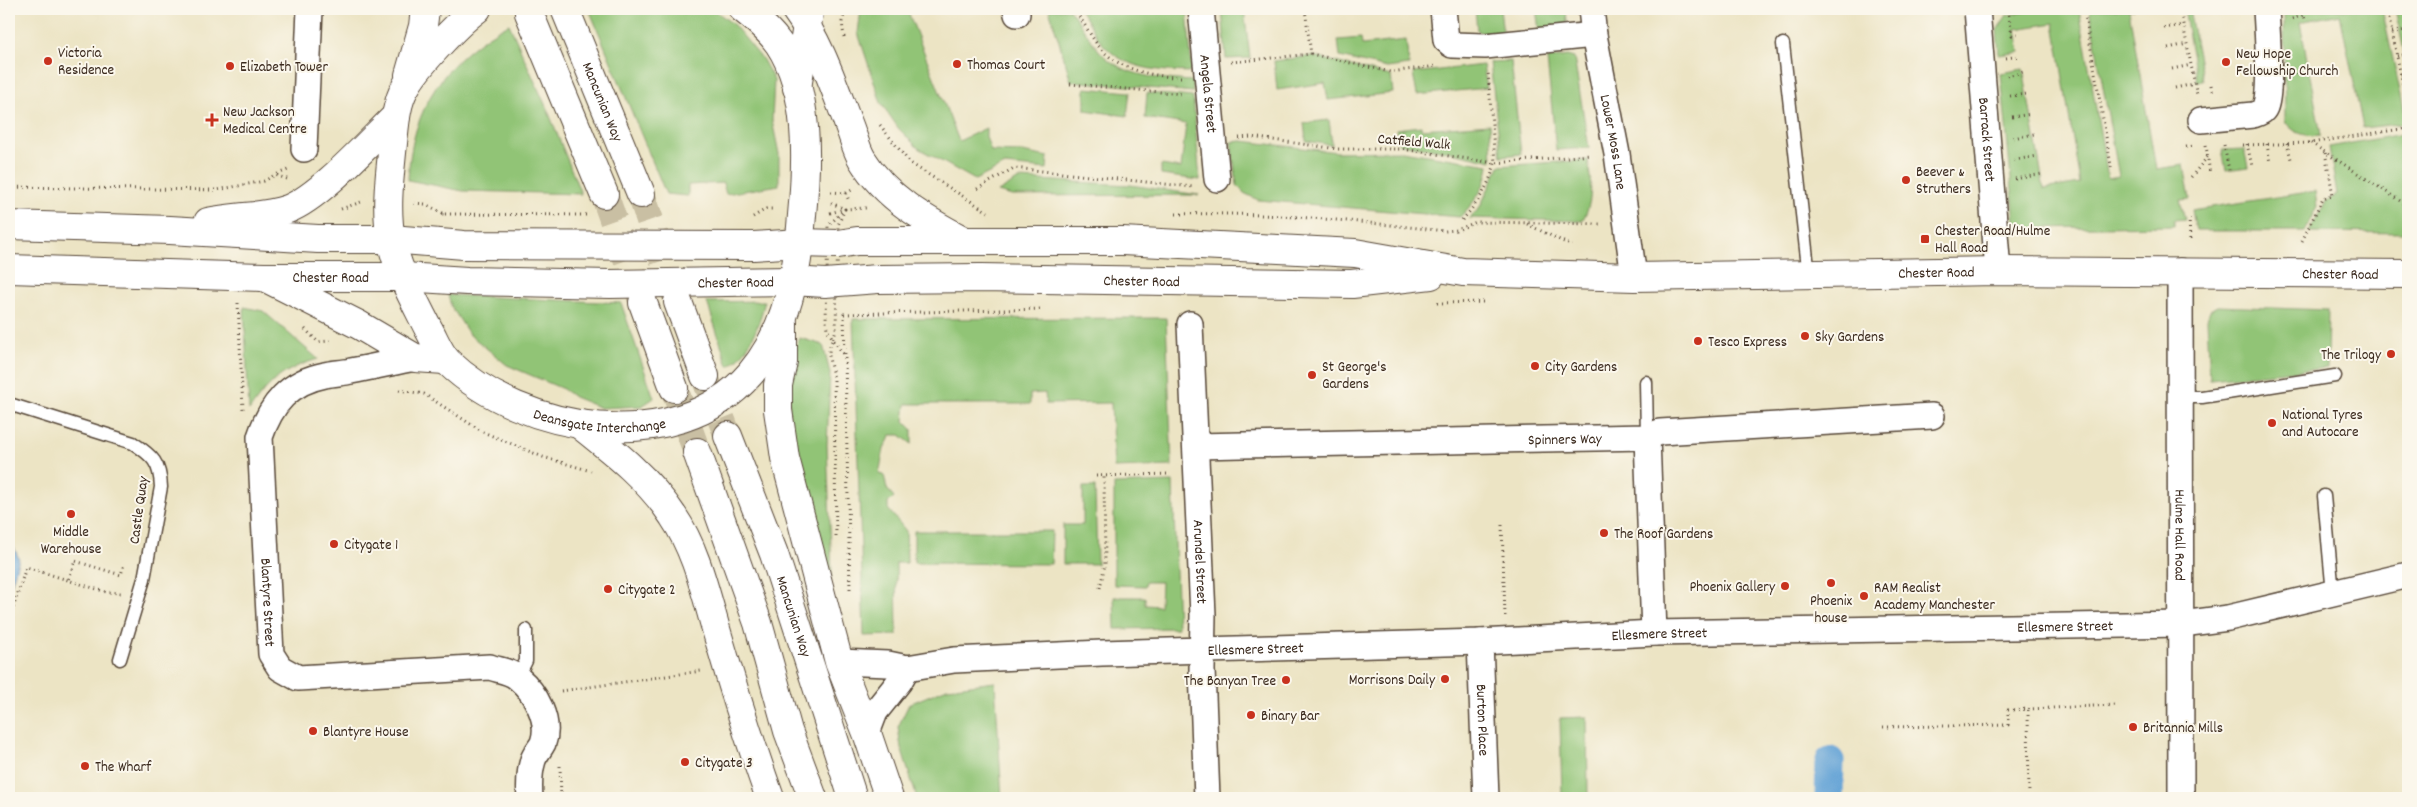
<svg xmlns="http://www.w3.org/2000/svg" width="2417" height="807" font-family="Dekko,sans-serif">
<rect width="100%" height="100%" fill="#fbf7ec"/>
<filter id="ink" filterUnits="userSpaceOnUse"><feTurbulence type="fractalNoise" baseFrequency=".02" numOctaves="2"/><feDisplacementMap in="SourceGraphic" scale="10" xChannelSelector="R" yChannelSelector="G"/><feConvolveMatrix kernelMatrix="1 2 1 2 8 2 1 2 1" color-interpolation-filters="sRGB"/></filter>
<filter id="wash" filterUnits="userSpaceOnUse"><feTurbulence type="fractalNoise" baseFrequency=".0096" numOctaves="4" result="noise"/><feDisplacementMap in="SourceGraphic" scale="20" xChannelSelector="R" yChannelSelector="G"/><feGaussianBlur stdDeviation="1.12" result="paint"/><feColorMatrix in="noise" values="0 0 0 0 0 0 0 0 0 0 0 0 0 0 0 0 0 1.4 0 .05"/><feComposite in="paint" operator="in"/></filter>
<g filter="url(#wash)">
<rect width="100%" height="100%" fill="#ece4c4"/>
<path fill="#91c476" stroke="#66774a" d="M589 9H713L734 25 763 60 774 80 772 120 779 154V185L726 194 723 183 688 185V196L666 194Z
M861 9H907L959 141 986 128V137L991 151 1022 152 1048 157 1047 169 1005 165 975 180 918 148 899 129 881 103 858 33Z
M1049 9H1069C1081 23 1089 39 1101 53 1124 77 1161 79 1192 81L1193 92 1071 81Z
M1079 9H1187L1192 72C1157 71 1121 70 1098 38 1091 28 1087 17 1079 9Z
M1222 9H1244L1250 58 1226 59Z
M1475 9H1500L1503 34C1492 35 1485 37 1477 30Z
M1536 9H1566L1567 22 1563 27 1539 30Z
M2043 9H2079L2108 178 2119 176 2089 9H2134L2129 10 2156 169 2184 165 2190 199 2180 200 2185 219 2174 220V226L2026 228 2015 222 2001 73 2023 69 2044 189 2080 183 2054 23 2016 29 2020 52 1999 55 1997 30 2007 15Z
M2184 9H2189L2203 81H2197Z
M2284 9H2382L2407 123 2363 128 2340 14 2300 22 2321 135C2307 137 2293 134 2285 121Z
M2395 9H2408V70Z
M509 24 548 111 581 194 463 191 408 180C411 108 446 57 509 24Z
M1361 38 1362 45 1406 40 1409 65 1387 68 1340 57 1338 40Z
M1312 56 1391 76 1393 93 1328 100 1325 83 1277 90 1274 61Z
M1567 56 1574 58 1589 148 1556 150 1547 59Z
M1511 61 1521 154 1501 156 1490 62Z
M1483 65 1487 88 1417 95 1413 73Z
M1085 88 1130 92 1127 116 1085 110Z
M1147 93 1193 97 1200 180 1161 175V165L1181 168 1186 124 1145 118Z
M1329 120 1332 145 1306 141 1304 123Z
M1490 124 1492 161 1447 151 1399 144 1396 129 1421 126V129Z
M2408 133V233L2309 232 2326 201 2337 195 2329 147Z
M1242 141 1337 152 1402 151 1489 165C1487 186 1474 203 1460 217L1258 200 1244 193 1237 185 1231 142Z
M2244 149 2248 167 2226 170 2222 150Z
M1588 160C1591 183 1594 201 1582 221L1469 218 1479 209 1499 166Z
M1019 179 1130 185 1199 195 1012 196 998 192Z
M2315 191 2317 207 2305 231H2196L2192 210Z
M448 295 621 303 654 398 642 406 601 408 574 397 563 389 507 365 469 334 451 306Z
M765 301C759 324 750 355 728 366L707 302Z
M2217 306 2328 310 2327 368 2210 379 2207 319 2210 310Z
M244 307 263 311 318 359C284 369 269 381 249 411Z
M1166 318 1172 466 1114 468 1111 403 1046 404 1045 393 1030 394V404H906L904 421 912 429V444L900 435H891L884 449 879 474 884 475 887 489 894 497 888 503V509L906 531 907 563H896L897 635 864 636 853 319Z
M800 338 823 345 830 373 827 445 832 574 827 595 788 417 792 355Z
M1173 482 1178 628 1115 629 1114 597H1145V605L1160 606 1161 582H1146L1145 586 1114 585V484Z
M1083 487H1095L1097 564H1063V525H1083Z
M914 531H1052L1051 564 914 563Z
M995 682 1002 798H917L901 748 898 727 909 704 947 688Z
M1587 717 1588 798H1562L1560 718Z"/>
<path fill="#64a3d6" stroke="#50667a" d="M9 535 19 559 9 592Z"/>
<g fill="none" stroke-linecap="round" stroke-linejoin="round">
<path stroke="#64a3d6" stroke-width="29" d="M1829 798 1830 761"/>
</g>
</g>
<g filter="url(#ink)">
<g fill="none" stroke-linecap="round" stroke-linejoin="round">
<path stroke="#c9bfa3" stroke-width="28" stroke-dasharray="28 14" stroke-linecap="butt" d="M604 194 643 303
M641 194 678 302
M706 380 728 436
M674 388 697 452"/>
<defs>
<path id="lane" d="M1783 44 1809 276
M1646 382 1647 437
M2180 397H2202L2335 376
M9 404 133 443C153 456 160 463 161 487L144 579 120 659
M2324 496 2333 594
M518 677 526 661V630"/>
<g id="street">
<path d="M1016 9 1017 14"/>
<path id="s1" d="M1201 9 1217 179"/>
<path d="M1443 9 1446 40 1452 45 1485 46 1594 35"/>
<path id="s2" d="M1591 9 1594 35 1617 154 1634 277"/>
<path id="s3" d="M1977 9 1998 271"/>
<path d="M2201 120 2253 115C2259 113 2263 112 2265 107 2272 90 2267 29 2266 9"/>
<path d="M304 149 310 9"/>
<path id="s4" d="M2180 271 2181 798"/>
<path id="s5" d="M1190 324 1203 615 1202 670 1207 798"/>
<path id="s6" d="M415 358C394 362 373 367 351 371 343 373 333 373 325 375 289 382 271 404 260 437L271 654 280 668 298 678 490 667C498 670 512 672 518 678 536 693 551 721 543 743 540 749 535 754 533 760 529 773 529 785 530 798"/>
<path d="M1647 437 1654 633"/>
<path id="s7" d="M1196 446 1647 437 1660 432 1932 416"/>
<path id="s8" d="M1480 642 1486 798"/>
<path id="s9" d="M839 662 888 664 907 668 954 660 1102 653 1480 642 1654 633 2182 624 2228 618 2408 575"/>
<path d="M867 733 875 712 899 682 907 668"/>
</g>
<g id="primary">
<path d="M797 88 809 13"/>
<path d="M208 222C235 216 262 218 288 209 320 197 370 141 396 116"/>
<path d="M9 225 170 230 318 239H391"/>
<path id="s10" d="M9 269 264 277H404"/>
<path d="M266 278 359 325 415 358 445 360"/>
</g>
<g id="highway">
<path id="s11" d="M477 9C458 23 416 67 405 88 396 104 395 125 393 143 390 174 385 208 391 239 397 270 414 300 428 328 434 338 439 353 448 362 522 433 677 459 750 374 787 332 798 270 802 215 807 162 810 91 779 44 770 31 756 19 743 9"/>
<path id="s12" d="M565 9 641 194"/>
<path d="M795 9C820 43 833 84 848 123 853 135 856 149 862 159 886 198 924 219 963 240"/>
<path d="M529 13 604 194"/>
<path d="M409 75 423 26 425 9"/>
<path id="s13" d="M391 239 464 245 753 246 800 243 838 244 857 241H1122L1355 253 1463 272 1634 277 1998 271 2408 274"/>
<path id="s14" d="M404 277 467 281 610 284 792 281 825 283 878 279 981 278 1352 284 1431 275"/>
<path d="M678 302 705 376"/>
<path d="M643 303 674 388"/>
<path d="M783 323V362L778 385V410L785 458 839 662 867 733 889 798"/>
<path d="M579 424C613 451 649 479 673 516 697 551 706 596 718 636 734 691 751 745 770 798"/>
<path id="s15" d="M728 436 774 554 853 798"/>
<path d="M697 452 758 623 788 731 813 798"/>
</g>
</defs>
<use href="#lane" stroke="#564637" stroke-width="15"/>
<use href="#street" stroke="#564637" stroke-width="28"/>
<use href="#primary" stroke="#564637" stroke-width="30"/>
<use href="#highway" stroke="#564637" stroke-width="30"/>
<path stroke="#564637" stroke-width="3" stroke-dasharray="1 4" stroke-linecap="butt" d="M1073 9C1083 20 1088 32 1097 44 1115 69 1152 77 1181 77
M1305 9 1311 54
M2084 9 2112 171
M2180 9 2197 95
M2387 9 2408 109
M2008 10 2012 35 2017 34
M2388 12 2403 9
M2292 19 2304 15 2305 21
M2164 28 2183 25
M2392 32 2408 30
M844 37 842 22 846 9
M2168 48 2187 44
M2397 56 2408 54
M2006 58 2020 56
M1231 62 1311 54 1390 72 1437 66
M2172 69 2191 65
M2295 74 2309 72
M2401 75 2408 73
M2007 76 2023 72
M1070 84 1183 94
M2211 85 2213 94
M2175 88 2194 84
M2010 96 2027 94
M2012 117 2031 114
M880 125 910 163 988 212
M1239 138 1251 137 1338 149H1403L1495 163 1591 155
M2013 138 2034 134
M2287 143 2291 159
M2311 143 2408 206
M2247 144 2252 166
M2267 144 2270 163
M2206 145 2210 174
M2224 145 2229 170
M2243 145 2310 143 2408 128
M2186 147 2194 146
M2014 160 2038 156
M2191 177 2209 155
M287 179 275 175 288 170
M2015 179 2042 174
M9 187 217 190 264 181 275 175
M977 189 1014 168 1193 187
M831 192 846 193 852 190
M846 193 849 201
M414 203 425 204 445 214H442
M831 203 845 209 866 208
M341 209 361 202
M845 209 838 225 836 330 833 339 827 329 826 321 828 226Z
M830 213 845 209
M445 214 587 215
M1176 214C1266 212 1356 221 1445 231L1457 230 1476 222 1600 224
M753 217 766 209H775
M2189 218 2190 240
M1462 220C1478 203 1489 186 1495 163L1488 71
M1527 224 1572 246
M2302 241 2323 198 2333 195 2325 152
M238 303 243 409
M1437 303 1485 302
M305 329 318 342 330 341
M399 390 424 394 483 432 543 457 591 471
M1096 476 1170 474
M1502 525 1505 616
M836 536 834 379C831 366 825 352 833 339L843 354
M69 579 75 561 121 575 124 564
M1100 588 1105 564 1104 475
M850 589 844 314 1043 309
M9 622 26 567 106 592 121 593
M561 691 701 671
M2028 710 2029 798
M1883 727 2008 725V710L2116 705
M560 766 561 798
M1882 798H1887"/>
<use href="#lane" stroke="#fff" stroke-width="12"/>
<use href="#street" stroke="#fff" stroke-width="25"/>
<use href="#primary" stroke="#fff" stroke-width="28"/>
<use href="#highway" stroke="#fff" stroke-width="28"/>
</g>
</g>
<g fill="#c8321e" stroke="#fbf7ec" stroke-width="2">
<circle cx="48" cy="61" r="5"/>
<circle cx="2226" cy="62" r="5"/>
<circle cx="957" cy="64" r="5"/>
<circle cx="230" cy="66" r="5"/>
<path d="M209.5 112.5h5v5h5v5h-5v5h-5v-5h-5v-5h5z"/>
<circle cx="1906" cy="180" r="5"/>
<rect x="1920" y="234" width="10" height="10" rx="2.5"/>
<circle cx="1805" cy="336" r="5"/>
<circle cx="1698" cy="341" r="5"/>
<circle cx="2391" cy="354" r="5"/>
<circle cx="1535" cy="366" r="5"/>
<circle cx="1312" cy="375" r="5"/>
<circle cx="2272" cy="423" r="5"/>
<circle cx="71" cy="514" r="5"/>
<circle cx="1604" cy="533" r="5"/>
<circle cx="334" cy="544" r="5"/>
<circle cx="1831" cy="583" r="5"/>
<circle cx="1785" cy="586" r="5"/>
<circle cx="608" cy="589" r="5"/>
<circle cx="1864" cy="596" r="5"/>
<circle cx="1445" cy="679" r="5"/>
<circle cx="1286" cy="680" r="5"/>
<circle cx="1251" cy="715" r="5"/>
<circle cx="2133" cy="727" r="5"/>
<circle cx="313" cy="731" r="5"/>
<circle cx="685" cy="762" r="5"/>
<circle cx="85" cy="766" r="5"/>
</g>
<g text-anchor="middle" stroke-width="4" stroke-linejoin="round" paint-order="stroke">
<g font-size="15" fill="#3b2a1e" stroke="#fbf7ec" text-anchor="start">
<text x="58" y="57">Victoria<tspan x="58" dy="17">Residence</tspan></text>
<text x="2236" y="58">New Hope<tspan x="2236" dy="17">Fellowship Church</tspan></text>
<text x="967" y="69">Thomas Court</text>
<text x="240" y="71">Elizabeth Tower</text>
<text x="223" y="116">New Jackson<tspan x="223" dy="17">Medical Centre</tspan></text>
<text x="1916" y="176">Beever &amp;<tspan x="1916" dy="17">Struthers</tspan></text>
<text x="1935" y="235">Chester Road/Hulme<tspan x="1935" dy="17">Hall Road</tspan></text>
<text x="1815" y="341">Sky Gardens</text>
<text x="1708" y="346">Tesco Express</text>
<text x="2381" y="359" text-anchor="end">The Trilogy</text>
<text x="1322" y="371">St George's<tspan x="1322" dy="17">Gardens</tspan></text>
<text x="1545" y="371">City Gardens</text>
<text x="2282" y="419">National Tyres<tspan x="2282" dy="17">and Autocare</tspan></text>
<text x="71" y="536" text-anchor="middle">Middle<tspan x="71" dy="17">Warehouse</tspan></text>
<text x="1614" y="538">The Roof Gardens</text>
<text x="344" y="549">Citygate 1</text>
<text x="1775" y="591" text-anchor="end">Phoenix Gallery</text>
<text x="1874" y="592">RAM Realist<tspan x="1874" dy="17">Academy Manchester</tspan></text>
<text x="618" y="594">Citygate 2</text>
<text x="1831" y="605" text-anchor="middle">Phoenix<tspan x="1831" dy="17">house</tspan></text>
<text x="1435" y="684" text-anchor="end">Morrisons Daily</text>
<text x="1276" y="685" text-anchor="end">The Banyan Tree</text>
<text x="1261" y="720">Binary Bar</text>
<text x="2143" y="732">Britannia Mills</text>
<text x="323" y="736">Blantyre House</text>
<text x="695" y="767">Citygate 3</text>
<text x="95" y="771">The Wharf</text>
</g>
<g font-size="15" fill="#3b2a1e" stroke="#fbf7ec">
<text dy="5" stroke="none"><textPath href="#s1" startOffset="85">Angela Street</textPath></text>
<text dy="5" stroke="none"><textPath href="#s12" startOffset="100">Mancunian Way</textPath></text>
<text dy="5" stroke="none"><textPath href="#s3" startOffset="131">Barrack Street</textPath></text>
<text transform="translate(1414 141) rotate(5)" y="5">Catfield Walk</text>
<text dy="5" stroke="none"><textPath href="#s2" startOffset="135">Lower Moss Lane</textPath></text>
<text dy="5" stroke="none"><textPath href="#s13" startOffset="1548">Chester Road</textPath></text>
<text dy="5" stroke="none"><textPath href="#s13" startOffset="1952">Chester Road</textPath></text>
<text dy="5" stroke="none"><textPath href="#s10" startOffset="322">Chester Road</textPath></text>
<text dy="5" stroke="none"><textPath href="#s14" startOffset="738">Chester Road</textPath></text>
<text dy="5" stroke="none"><textPath href="#s14" startOffset="332">Chester Road</textPath></text>
<text dy="5" stroke="none"><textPath href="#s11" startOffset="564">Deansgate Interchange</textPath></text>
<text dy="5" stroke="none"><textPath href="#s7" startOffset="369">Spinners Way</textPath></text>
<text transform="translate(138 510) rotate(-82)" y="5">Castle Quay</text>
<text dy="5" stroke="none"><textPath href="#s4" startOffset="264">Hulme Hall Road</textPath></text>
<text dy="5" stroke="none"><textPath href="#s5" startOffset="238">Arundel Street</textPath></text>
<text dy="5" stroke="none"><textPath href="#s6" startOffset="352">Blantyre Street</textPath></text>
<text dy="5" stroke="none"><textPath href="#s15" startOffset="192">Mancunian Way</textPath></text>
<text dy="5" stroke="none"><textPath href="#s9" startOffset="1228">Ellesmere Street</textPath></text>
<text dy="5" stroke="none"><textPath href="#s9" startOffset="822">Ellesmere Street</textPath></text>
<text dy="5" stroke="none"><textPath href="#s9" startOffset="418">Ellesmere Street</textPath></text>
<text dy="5" stroke="none"><textPath href="#s8" startOffset="78">Burton Place</textPath></text>
</g>
</g>
<rect width="2417" height="807" fill="none" stroke="#fbf7ec" stroke-width="30"/>
</svg>
